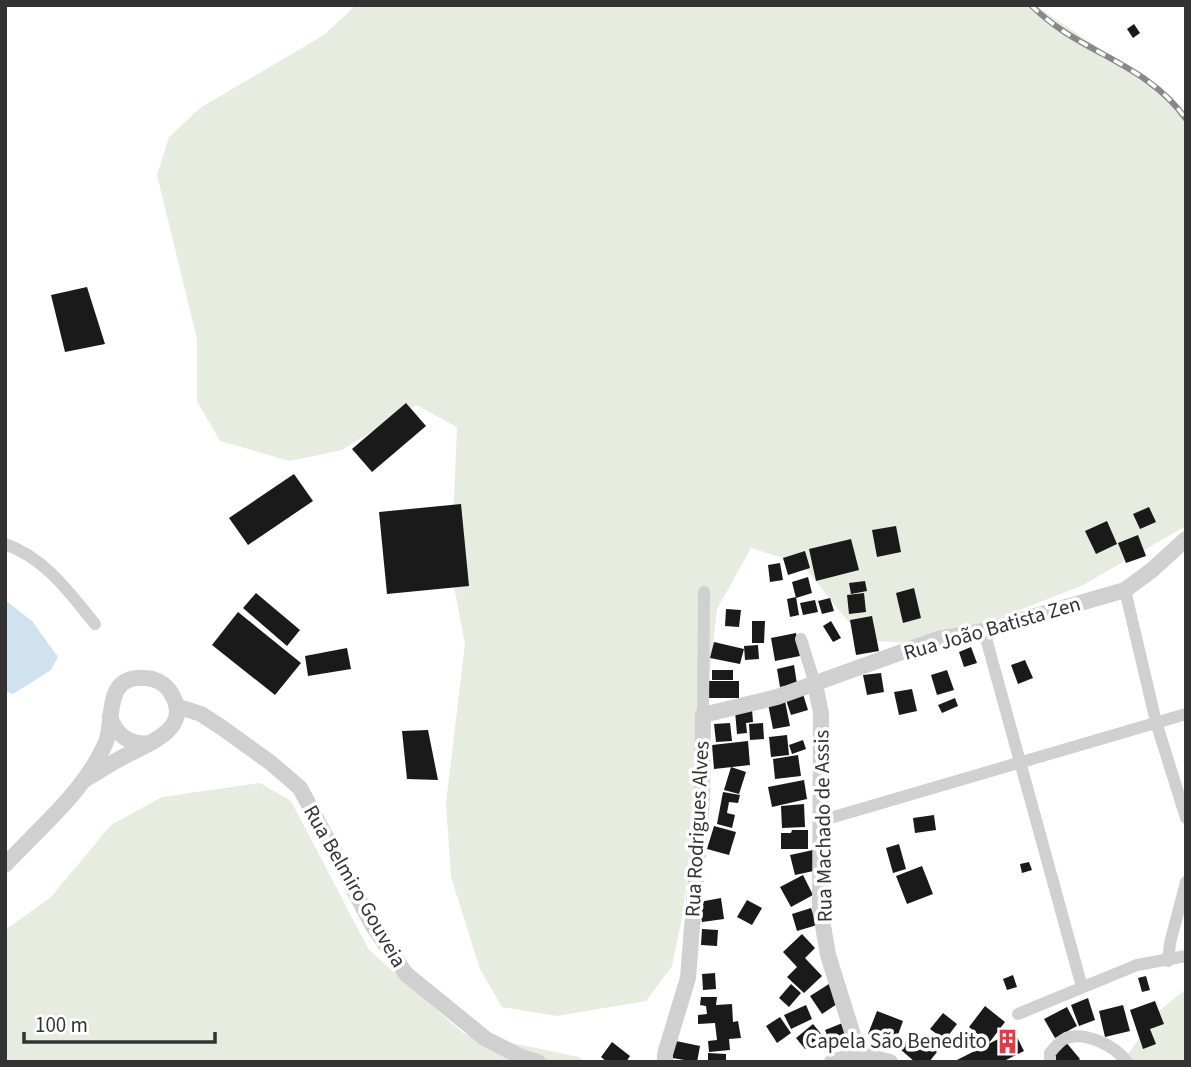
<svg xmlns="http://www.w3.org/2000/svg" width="1191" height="1067" font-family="'Source Sans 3',sans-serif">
<rect width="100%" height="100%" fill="#fff"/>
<path fill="#e6ecdf" d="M356 5H1035L1147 81 1186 118V526L1083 585 984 624 907 643 863 640 802 564 751 548 717 609 683 913 672 966 646 1001 557 1016 502 1007 480 969 451 877 446 803 465 644 451 570 457 427 416 405 342 450 290 461 220 441 197 401V339L157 175 169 137 200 108 324 35Z
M260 783 291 801 369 950 463 1033 579 1057 586 1062H5V930L51 897 111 825 162 797Z
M1186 989V1062H1127L1126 1057 1159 1011Z"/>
<path fill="#cfe2ee" d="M5 600 32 621 58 657 51 670 13 694 5 691Z"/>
<path fill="#1a1a1a" d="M1134 24 1140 33 1133 38 1127 29Z
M87 287 105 344 65 352 51 295Z
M406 403 426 426 372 472 352 449Z
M294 474 313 501 248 545 229 518Z
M461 504 469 586 387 594 379 512Z
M1149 507 1156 522 1140 529 1133 514Z
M1107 521 1117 544 1096 554 1085 531Z
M896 526 901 552 877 557 872 530Z
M1138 535 1146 556 1126 563 1118 543Z
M851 539 859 570 816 581 809 549Z
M805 551 810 568 788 575 783 558Z
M780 563 783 580 770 582 768 565Z
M808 577 812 593 796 598 792 582Z
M865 581 867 591 851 594 849 583Z
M914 588 921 618 903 623 896 593Z
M256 593 300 630 287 646 243 608Z
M864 593 866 612 849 614 847 595Z
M796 597 799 615 790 617 787 599Z
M830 598 834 611 822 614 818 601Z
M815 600 818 612 803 615 800 603Z
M726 609 741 610 739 627 725 626Z
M238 612 301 663 275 695 212 645Z
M872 616 879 651 856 655 850 620Z
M752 621H765L764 643H752Z
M831 621 841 638 833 642 823 626Z
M796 633 800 656 775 661 771 638Z
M714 642 744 649 740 664 710 658Z
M758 645 759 659 745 660 744 646Z
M971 647 977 663 964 667 959 652Z
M347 648 351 669 308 676 305 656Z
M1025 660 1033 678 1018 684 1011 665Z
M794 665 797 684 780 687 777 669Z
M712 670H733V680H712Z
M947 670 954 690 937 695 931 675Z
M881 673 884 692 867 695 863 675Z
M707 681H739V698H708Z
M912 689 917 711 899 715 894 692Z
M802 691 808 710 791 715 785 697Z
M955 698 958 706 942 713 938 705Z
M785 701 790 726 773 729 768 704Z
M752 709 753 722 746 723 747 733 737 734 735 711Z
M730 723 732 741 716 742 714 724Z
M763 723 764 739 750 740 749 724Z
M428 730 438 780 407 779 402 731Z
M787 735 789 755 771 757 769 737Z
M803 740 806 749 792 754 789 745Z
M748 741 750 765 714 769 712 745Z
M798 755 801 776 775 779 773 759Z
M731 767 746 772 739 794 724 790Z
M804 780 807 799 772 807 768 787Z
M723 792 740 795 738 803 729 802 727 813 735 815 732 828 717 824Z
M804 804 805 827 782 828 781 806Z
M934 815 936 830 915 833 913 818Z
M714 826 736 832 729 855 707 849Z
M792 830H808V849H781V833H791Z
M899 844 906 869 893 873 886 848Z
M813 850 818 870 795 875 790 855Z
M1029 862 1032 870 1022 873 1020 864Z
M922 866 933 894 907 904 896 876Z
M803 875 813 895 791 907 780 887Z
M721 898 724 919 702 922 699 902Z
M747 900 762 908 752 925 737 917Z
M811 908 817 925 797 931 792 914Z
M702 929 718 930 717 946 701 945Z
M802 934 815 948 805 958 822 976 804 993 787 977 797 967 783 952Z
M715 973 716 989 703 990 702 974Z
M1013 975 1017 987 1007 990 1003 979Z
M1146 976 1150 990 1142 992 1138 978Z
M791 984 801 993 789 1007 779 998Z
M829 984 840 1002 822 1014 810 996Z
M701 997H717L716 1005 732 1004 733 1022 738 1021 741 1038 729 1039 730 1050 709 1052 708 1041 717 1040 715 1023 698 1024V1015L707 1014 706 1006 700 1005Z
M1088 998 1095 1020 1079 1026 1071 1005Z
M1155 1001 1164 1024 1150 1029 1156 1044 1143 1049 1130 1010Z
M806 1005 812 1019 791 1029 784 1015Z
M1123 1005 1130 1031 1105 1037 1099 1011Z
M985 1006 1005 1022 989 1043 969 1027Z
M1067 1007 1077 1026 1055 1038 1044 1019Z
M877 1011 903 1021 895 1043 868 1034Z
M943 1013 957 1024 945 1040 930 1029Z
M780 1017 791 1033 777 1043 766 1026Z
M845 1022 851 1035 831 1044 825 1030Z
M813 1024 822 1035 805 1049 796 1038Z
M1014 1031 1024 1051 1002 1062H953Z
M913 1032 937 1052 929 1062H915L900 1049Z
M676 1041 700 1046 697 1062 672 1058Z
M1065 1041 1080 1059 1077 1062H1058L1051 1053Z
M612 1042 630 1056 626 1062H607L601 1057Z
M708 1053 726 1054V1062H708Z"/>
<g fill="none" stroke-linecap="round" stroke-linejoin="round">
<path stroke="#d0d0d0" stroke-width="12" d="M5 544C45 558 69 592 95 624
M1125 590 1156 722 1186 818
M984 631 1082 987
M801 639 815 684
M703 715 704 592
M820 821 1186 714
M1168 961 1170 943 1186 882
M1018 1014 1137 965 1186 956
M1050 1062V1053C1054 1048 1060 1041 1066 1038 1086 1031 1115 1046 1127 1062"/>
<path stroke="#d0d0d0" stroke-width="16" d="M815 684 821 713 820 908 828 955 859 1054
M176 706 201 714 221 727 271 763 300 788 373 926 406 974 486 1039 521 1057 538 1062
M110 716C115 735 131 746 151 743
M5 865C40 827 86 790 106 742 115 718 103 675 145 678 155 678 166 684 171 693 193 729 149 743 125 756 111 763 98 772 84 780
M665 1062V1054L688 978 702 800 703 715 777 697 938 639 984 631 1125 590 1152 570 1186 539
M832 1062 859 1054 890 1062"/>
<defs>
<path id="rail" d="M1031 5C1078 53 1146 62 1186 119"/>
</defs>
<use href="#rail" stroke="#888" stroke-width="6"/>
<use href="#rail" stroke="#fff" stroke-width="3.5" stroke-dasharray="10" stroke-linecap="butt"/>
</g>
<defs>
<symbol id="building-bare" viewBox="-9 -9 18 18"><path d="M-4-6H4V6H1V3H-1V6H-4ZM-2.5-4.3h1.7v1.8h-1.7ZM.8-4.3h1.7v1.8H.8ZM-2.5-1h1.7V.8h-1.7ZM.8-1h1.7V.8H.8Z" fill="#e63946" stroke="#fff" stroke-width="2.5" paint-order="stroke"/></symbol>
</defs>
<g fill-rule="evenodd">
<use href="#building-bare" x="990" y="1024" width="35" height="35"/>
</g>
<g text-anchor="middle" stroke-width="7" stroke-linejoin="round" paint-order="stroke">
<g font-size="21" fill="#333" stroke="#fff">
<text transform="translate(992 628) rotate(-16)" y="7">Rua João Batista Zen</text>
<text transform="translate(823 826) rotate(-91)" y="7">Rua Machado de Assis</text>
<text transform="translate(697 829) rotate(-87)" y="7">Rua Rodrigues Alves</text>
<text transform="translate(355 886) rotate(60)" y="7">Rua Belmiro Gouveia</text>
</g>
<g font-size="21" fill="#333" stroke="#fff" text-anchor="end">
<text x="987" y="1048">Capela São Benedito</text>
</g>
</g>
<rect width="1191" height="1067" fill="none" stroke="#333333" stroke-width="14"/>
<path d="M24 1032v10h191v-10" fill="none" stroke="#333333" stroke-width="3.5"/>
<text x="35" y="1032" font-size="21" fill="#333333" stroke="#ffffff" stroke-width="5" paint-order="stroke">100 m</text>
</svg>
